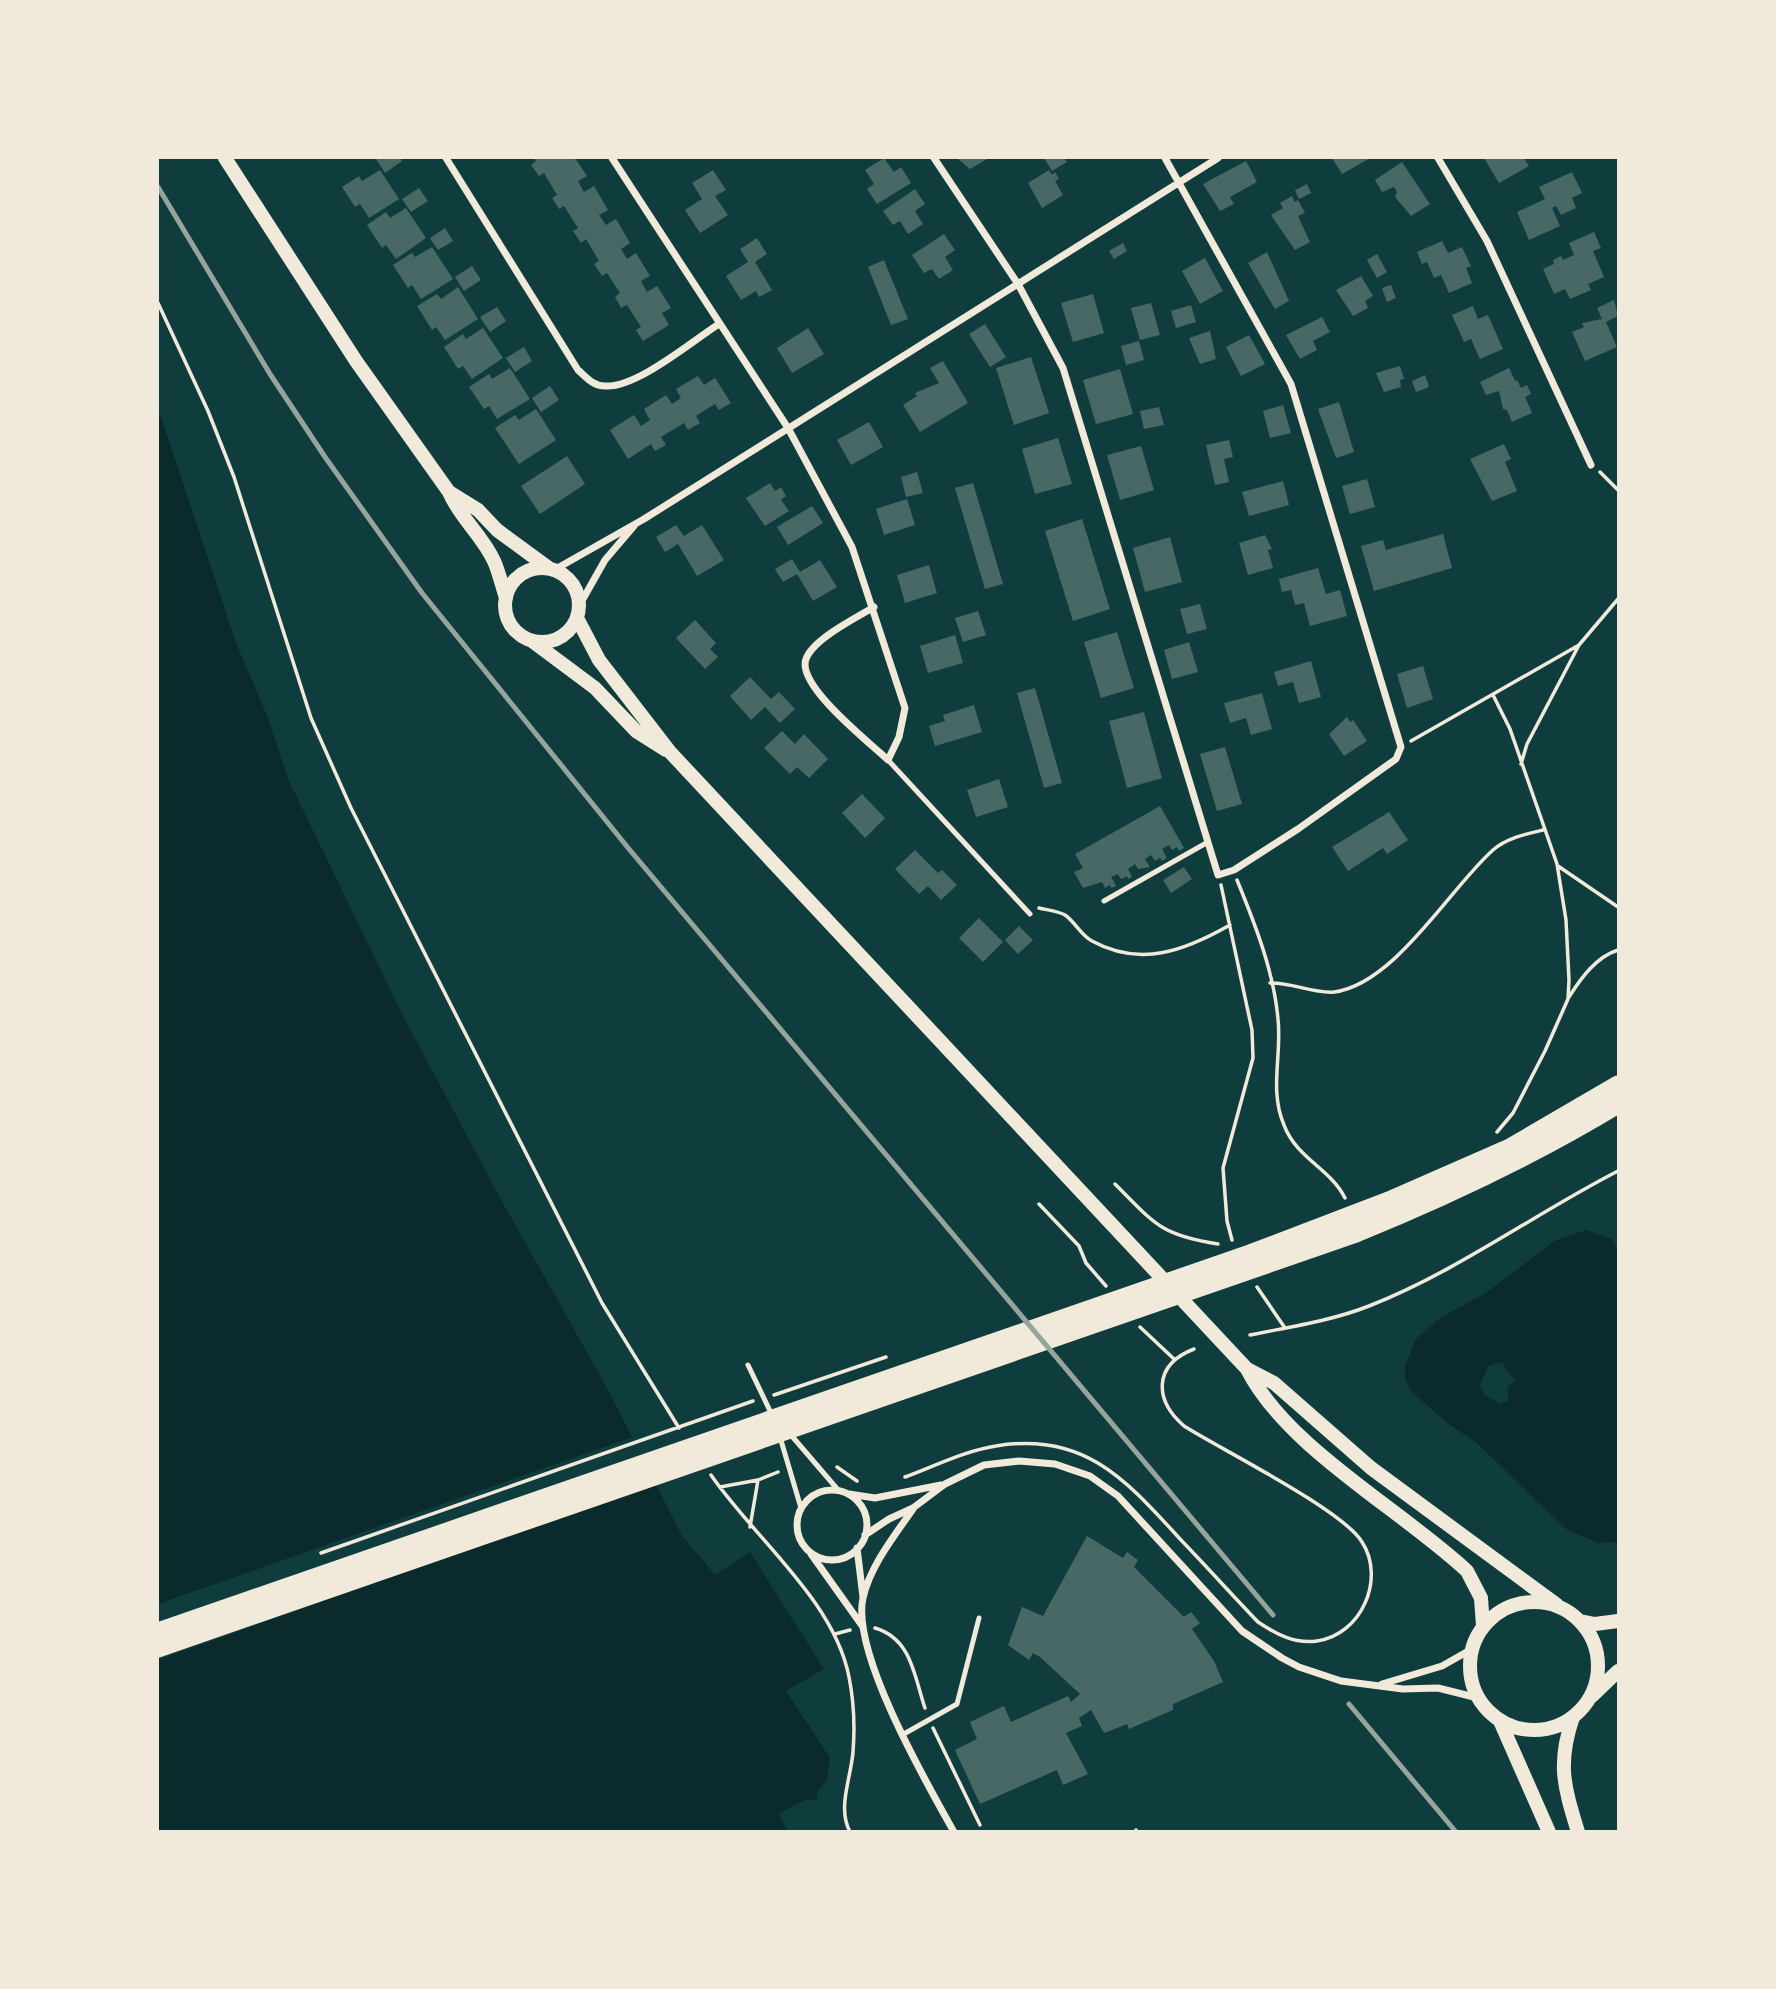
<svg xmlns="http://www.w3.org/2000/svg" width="1776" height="1989" font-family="Merriweather,serif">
<rect width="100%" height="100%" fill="#0f3d3e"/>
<path fill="#0a2a2b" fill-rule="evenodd" d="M158 408 236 643 266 713 288 779 401 1012 500 1198 607 1388 682 1536 715 1575 750 1552 824 1669 786 1691 830 1758 827 1779 816 1794 818 1800H805L778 1814 788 1831H158Z
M1586 1230 1611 1239 1618 1251V1542L1598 1543 1566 1529 1477 1443 1447 1423 1412 1392 1405 1379V1366L1416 1339 1440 1318 1486 1293 1556 1240ZM1502 1362 1515 1381 1508 1387V1401L1500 1404 1485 1395 1480 1386 1488 1366Z"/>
<path fill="#0f3d3e" d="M635 1436 658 1482 158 1660V1604Z"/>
<path fill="#486865" d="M379 158H400L402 161 385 173 376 159Z
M534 158H575L587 176 578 181 584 192 594 186 608 210 599 215 606 225 616 219 630 243 621 249 627 259 636 253 650 276 641 281 647 292 657 286 671 308 662 313 669 325 643 341 636 330 641 327 627 305 621 308 615 297 620 293 607 273 602 276 594 264 599 261 586 239 581 243 573 231 578 228 564 206 559 209 552 198 557 195 544 173 539 176 531 165 536 161Z
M884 158 894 172 901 167 911 183 877 204 867 189 874 184 865 170Z
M957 158H989L970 169Z
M1044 158H1064L1067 162 1052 171Z
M1332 158H1370L1342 174Z
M1484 158H1524L1529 166 1499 183Z
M1246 161 1257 182 1230 197 1234 204 1220 211 1203 184Z
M1402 162 1430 204 1411 216 1395 197 1397 192 1394 187 1382 192 1375 180Z
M380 170 399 199 369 218 360 204 355 207 342 187 359 176 362 181Z
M713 170 726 190 715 196 728 215 700 233 685 210 702 199 692 183Z
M1049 170 1052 175 1055 172 1059 179 1055 181 1063 195 1042 208 1028 183Z
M1572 172 1582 193 1572 198 1576 208 1561 215 1556 206 1552 208 1560 226 1529 240 1517 212 1545 199 1539 187Z
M1307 184 1311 193 1299 199 1295 190Z
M419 188 428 201 411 212 402 199Z
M915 189 925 204 915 211 923 224 908 234 900 221 893 225 883 211Z
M1292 196 1295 202 1298 200 1305 213 1298 216 1310 242 1295 250 1271 215 1283 208 1280 203Z
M406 208 426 238 396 259 386 245 382 248 367 225 386 212 390 218Z
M445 228 453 241 438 250 430 238Z
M1594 232 1601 248 1593 251 1604 277 1588 284 1591 290 1570 299 1565 289 1554 294 1543 269 1554 264 1553 260 1561 256 1563 260 1574 255 1569 243Z
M944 234 955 250 945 257 953 270 939 279 932 269 924 273 912 255Z
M757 238 767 254 755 262 772 290 759 297 756 291 741 300 726 276 748 262 740 249Z
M1442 241 1448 253 1462 247 1471 266 1466 268 1472 283 1449 293 1441 275 1434 278 1427 262 1422 264 1417 252Z
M1123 243 1127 251 1114 259 1109 251Z
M432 247 453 279 421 299 412 285 408 288 393 265 412 253 415 257Z
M1267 252 1289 301 1275 309 1248 263Z
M1377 254 1387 272 1377 278 1367 260Z
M1205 258 1223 291 1200 304 1182 271Z
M884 260 908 319 891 325 868 267Z
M472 266 481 280 464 291 455 277Z
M1361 276 1373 296 1365 301 1368 308 1353 316 1336 290Z
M1391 285 1396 298 1387 302 1382 288Z
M458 287 478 319 445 340 436 327 432 330 417 306 437 294 441 299Z
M1093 294 1104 333 1073 342 1061 303Z
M1614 300 1618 316 1606 322 1617 347 1585 361 1572 332 1584 327 1582 323 1602 319 1597 308Z
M1151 303 1160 335 1140 340 1131 308Z
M1191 305 1196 322 1176 328 1171 311Z
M1473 306 1478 319 1488 315 1503 349 1480 359 1471 339 1464 342 1452 315Z
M497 307 506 321 490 332 480 317Z
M1322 317 1330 332 1313 341 1317 350 1300 359 1286 335Z
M985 324 1006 357 990 367 969 334Z
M483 328 503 358 472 379 463 366 458 369 444 347 463 334 466 339Z
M808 328 824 354 792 373 777 348Z
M1210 331 1216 359 1200 364 1189 338Z
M1249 335 1265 364 1241 376 1226 347Z
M1139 341 1144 360 1126 365 1121 346Z
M524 347 532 361 515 372 506 358Z
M1031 357 1049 413 1014 425 996 368Z
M943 361 968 403 920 432 903 405 917 396 915 393 939 383 930 368Z
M1400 366 1404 379 1400 380 1401 387 1384 392 1376 373Z
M510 368 530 399 497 419 489 406 484 409 469 387 489 374 492 379Z
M1509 368 1515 381 1517 380 1521 388 1527 385 1531 394 1525 397 1532 413 1512 422 1507 410 1503 409 1499 391 1486 395 1480 382Z
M1120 369 1133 414 1096 424 1083 380Z
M1425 375 1429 387 1416 392 1412 381Z
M698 376 704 385 715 378 731 403 719 410 715 404 696 416 700 423 688 430 684 423 661 437 666 445 655 451 651 444 628 459 610 430 634 415 641 426 650 420 644 409 666 395 672 404 681 398 676 389Z
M550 386 559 400 541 412 532 398Z
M1339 402 1354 452 1336 458 1318 409Z
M1283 405 1291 433 1270 438 1263 411Z
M1159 407 1164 425 1144 429 1140 411Z
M536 409 556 440 519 464 495 428 515 415 519 420Z
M869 422 883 447 851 465 837 440Z
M1058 438 1072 484 1035 494 1022 449Z
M1229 440 1233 457 1224 459 1229 482 1215 485 1206 445Z
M1504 444 1511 459 1505 462 1517 491 1492 501 1470 459Z
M1141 446 1154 490 1120 500 1107 455Z
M567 456 585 484 540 514 521 486Z
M917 472 923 493 906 497 901 477Z
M1367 479 1375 507 1350 514 1342 486Z
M1283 481 1289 505 1249 516 1242 492Z
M770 483 775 491 781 487 786 496 781 500 789 511 765 526 746 498Z
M973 483 1003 584 985 589 955 488Z
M907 499 915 525 884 535 876 509Z
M812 506 823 523 788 545 777 527Z
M1082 519 1110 609 1073 621 1045 531Z
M676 525 684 536 702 525 724 560 697 576 678 544 665 552 656 537Z
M1443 534 1452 568 1374 591 1361 546 1383 540 1386 550Z
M1265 535 1272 549 1268 550 1273 568 1248 575 1239 543Z
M1170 537 1182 582 1145 592 1133 548Z
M792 559 800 572 820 560 837 587 813 601 797 574 783 582 775 569Z
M929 565 937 593 905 603 897 575Z
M1318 568 1326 594 1340 590 1347 616 1310 626 1304 603 1295 605 1291 590 1282 592 1279 579Z
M1200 604 1207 629 1187 634 1180 609Z
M978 611 986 635 963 642 955 618Z
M695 620 716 643 710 649 718 657 705 669 676 638Z
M1117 632 1134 688 1101 698 1084 642Z
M955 635 963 663 928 673 920 646Z
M1189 642 1198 672 1172 679 1164 650Z
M1311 661 1321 697 1299 703 1293 682 1278 686 1274 672Z
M1423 666 1433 699 1407 708 1397 674Z
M750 677 771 699 779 692 795 709 780 723 765 707 751 720 730 696Z
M1035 688 1062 783 1044 788 1017 693Z
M1262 693 1272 729 1251 735 1246 718 1230 723 1224 703Z
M974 705 982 732 935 746 929 726 945 721 943 715Z
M1144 712 1162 778 1127 788 1109 721Z
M1347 717 1350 722 1353 720 1367 741 1344 756 1329 734Z
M782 731 795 744 804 734 828 759 809 778 797 767 790 774 764 748Z
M1225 747 1242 804 1217 811 1200 754Z
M999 779 1008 807 976 817 967 790Z
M862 794 885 818 865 838 842 813Z
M1160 806 1184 848 1179 851 1177 847 1172 850 1169 845 1162 849 1167 858 1162 861 1160 858 1155 861 1151 855 1145 859 1150 867 1138 869 1135 864 1128 869 1132 877 1128 879 1127 876 1121 879 1118 874 1111 877 1116 886 1111 888 1110 885 1105 888 1102 882 1083 888 1074 872 1083 868 1075 854Z
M1389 812 1408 840 1387 854 1383 848 1348 871 1332 847Z
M915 850 938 873 942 870 957 885 941 900 928 886 919 894 895 869Z
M1184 867 1192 879 1171 893 1163 880Z
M979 918 1003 942 983 962 959 938Z
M1019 926 1033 940 1018 954 1005 940Z
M1087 1536 1123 1558 1127 1552 1138 1560 1134 1567 1184 1617 1191 1612 1200 1623 1192 1629 1214 1661 1223 1682 1173 1704V1710L1129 1729 1127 1724 1104 1733 1091 1710 1079 1718 1082 1726 1066 1733 1088 1774 1063 1785 1057 1770 980 1804 955 1750 977 1739 970 1722 1004 1706 1011 1722 1068 1696 1071 1702 1080 1694 1040 1657 1033 1653 1029 1660 1008 1645 1022 1607 1043 1616Z"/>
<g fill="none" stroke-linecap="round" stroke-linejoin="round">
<path stroke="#f1e9da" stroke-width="3.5" d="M158 303 208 411 234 477 311 718 351 808 602 1303 679 1428
M1600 472 1618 490
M1493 695 1510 729 1557 864 1566 920 1569 980 1568 999 1545 1051 1513 1113 1497 1132
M1411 741 1579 645
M1521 764 1527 744 1579 645 1618 599
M1558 866 1618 907
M1237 880C1255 924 1274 972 1278 1019 1282 1055 1269 1090 1284 1125 1297 1159 1330 1168 1345 1198
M1221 885 1252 1030 1253 1058 1223 1168 1227 1221 1232 1240
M1039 908C1047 910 1058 911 1065 915 1075 922 1081 935 1092 941 1141 968 1186 950 1230 925
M1270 983C1291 982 1314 994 1334 992 1395 984 1450 888 1493 850 1507 838 1526 834 1543 830
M1569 997C1581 978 1596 957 1618 950
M1115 1184C1155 1224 1160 1235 1218 1244
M1039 1204 1079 1246 1086 1263 1106 1286
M1257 1287 1285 1328
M1140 1327 1174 1359
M1250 1335C1289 1327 1331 1321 1369 1306 1458 1271 1534 1214 1618 1171
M774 1395 886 1357
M837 1467 857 1481
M711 1475C755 1539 834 1600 849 1677 854 1702 855 1727 853 1752 851 1778 837 1808 850 1832
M905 1477C935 1466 964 1451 996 1446 1085 1431 1127 1481 1181 1540 1207 1567 1232 1595 1258 1622 1276 1634 1294 1644 1317 1641 1361 1635 1386 1579 1362 1542 1343 1510 1222 1450 1184 1426 1154 1400 1153 1365 1194 1349
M720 1487 758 1480 778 1472
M750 1527 758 1480
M321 1553 753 1401
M875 1628C912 1639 914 1676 925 1708
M835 1634 850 1630
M933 1728 980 1825
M1136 1830 1137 1832"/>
<path stroke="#f1e9da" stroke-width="5" d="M888 760 1030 914
M1104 901 1208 842
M748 1365 772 1415
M791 1435 839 1491
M780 1437 801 1508
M902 1735 957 1704 979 1618"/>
<path stroke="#f1e9da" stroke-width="7" d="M446 158 578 370C586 377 593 386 605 386 637 388 692 341 719 324
M612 158 788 428 852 547 905 708 899 737 888 760C869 742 796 685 806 659 813 639 856 618 874 607
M934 158 1018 284 1063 368 1218 875 1234 870 1298 829 1396 759 1401 747 1291 384 1165 158
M1438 158 1487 241 1591 465
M554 570 644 519 1218 158
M579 606 605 560 634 526
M797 1525a35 35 0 1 1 70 0a35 35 0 1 1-70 0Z
M849 1494 875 1498 941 1485
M913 1509C895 1535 870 1566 863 1598 851 1652 926 1782 954 1832
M865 1535 889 1519 913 1508 945 1484 984 1465 1019 1461 1055 1464 1090 1476 1118 1496 1242 1631 1282 1658 1299 1667 1341 1681 1403 1689 1438 1688 1478 1698
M857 1548 863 1597
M811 1554 863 1627
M1382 1684 1442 1666 1472 1649"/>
<path stroke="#f1e9da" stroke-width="14" d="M225 158 356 361 449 492C460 518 482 535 494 561 499 572 502 586 506 598
M449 492 478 510 497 530 550 569
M505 605a37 37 0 1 1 74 0a37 37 0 1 1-74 0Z
M577 618 599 660 670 752 1247 1369C1287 1448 1402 1510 1467 1571L1481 1598 1483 1626
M532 641 595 688 636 731 666 750
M1247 1369 1274 1383 1371 1468 1557 1605
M1470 1666a64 64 0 1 1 128 0a64 64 0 1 1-128 0Z
M1580 1621 1595 1624 1618 1621
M1592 1696 1618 1671
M1573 1717C1557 1764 1564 1786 1578 1832
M1500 1721 1549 1832"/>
<path stroke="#f1e9da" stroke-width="19" d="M158 1632 1250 1254 1389 1201 1510 1148 1618 1085
M158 1648 1356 1233C1447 1196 1534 1155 1618 1104"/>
<path stroke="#97a49c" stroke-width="5" d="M158 187 270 374 325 457 422 593 629 849 1273 1615
M1349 1704 1456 1832"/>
</g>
<rect width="1776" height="1989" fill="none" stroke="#f1e9da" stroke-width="318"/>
</svg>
